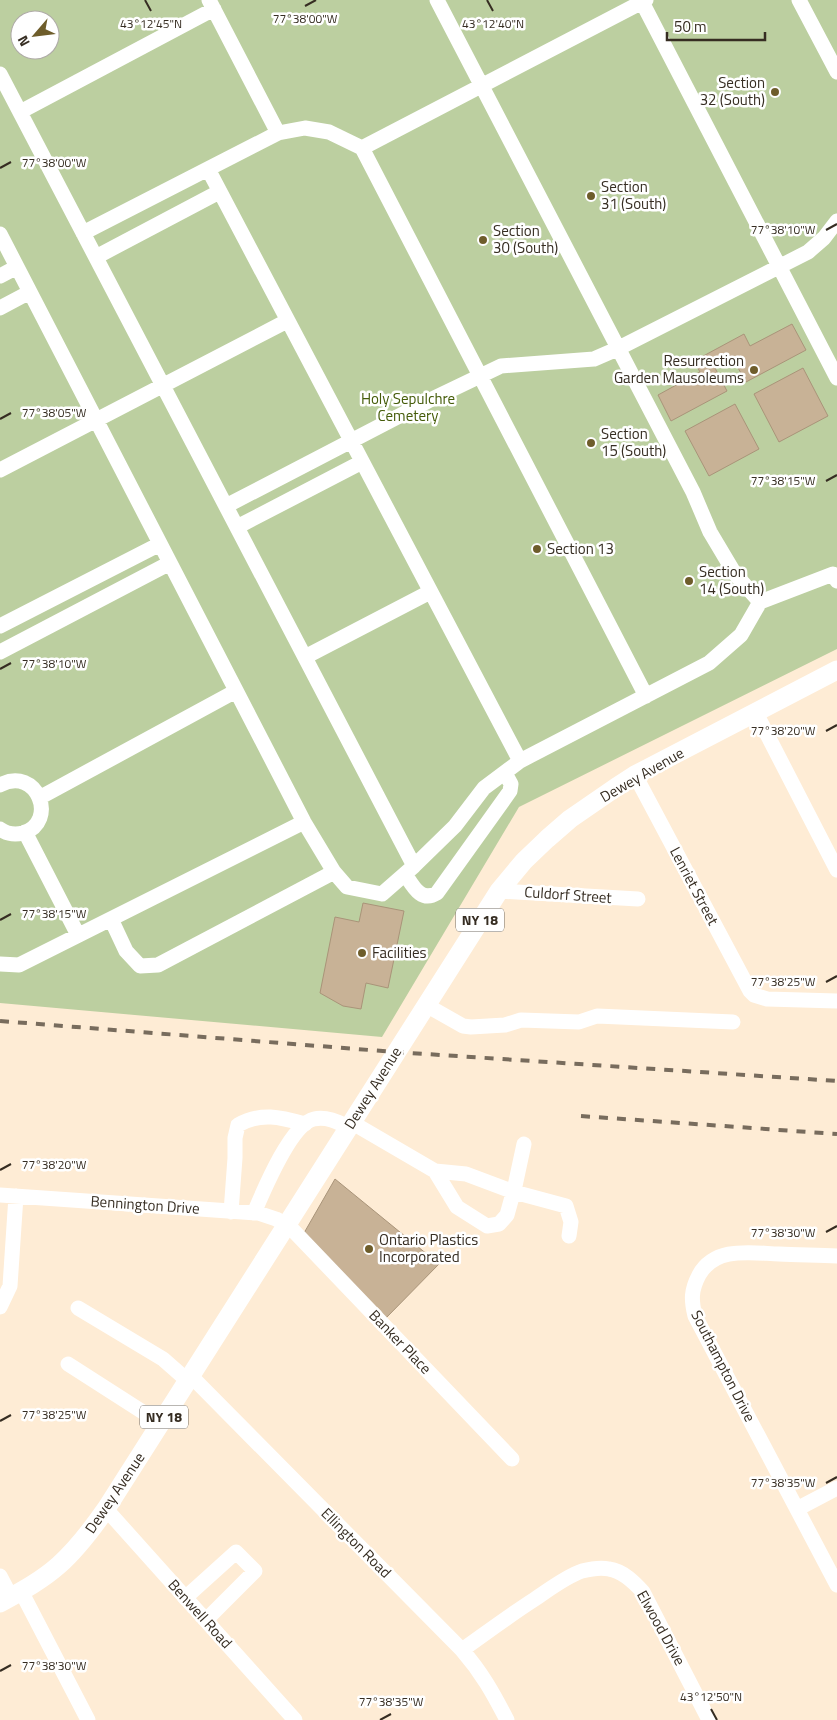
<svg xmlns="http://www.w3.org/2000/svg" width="837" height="1720" font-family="'Titillium Web',sans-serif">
<rect width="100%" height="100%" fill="#feecd5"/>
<path fill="#bccfa0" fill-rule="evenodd" d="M0 0H837V649L519 807 382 1037 0 1003ZM20 20H50V50H20Z"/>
<path fill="#c8b296" stroke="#a99479" d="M792 324 806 350 746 382 733 359 715 368 727 391 671 421 658 395 700 372 694 361 744 334 750 346Z
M803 368 828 416 779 442 754 394Z
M735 404 759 449 709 476 685 431Z
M363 903 404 911 388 988 366 983 361 1009 343 1006 320 993 335 917 359 922Z
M335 1179 439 1264 386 1318 304 1233Z"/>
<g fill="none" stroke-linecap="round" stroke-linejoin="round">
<path stroke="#fff" stroke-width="15" d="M209 0 278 133
M437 0 693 492 710 532 735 574 760 602
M641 0 837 378
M799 0 837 72
M0 74 414 866
M20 112 214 9
M362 148 646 0
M208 169 520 761
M83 233 278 133 305 128 329 132 362 148 646 696
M0 234 304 822 334 872 347 887 382 894 414 866 455 826 484 788 520 761 709 663 741 635 760 602 833 574 837 581
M96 257 219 192
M0 276 17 267
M0 308 30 292
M0 470 287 321
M226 506 428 401 501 366 594 359 617 349 808 252 824 238 837 221
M237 527 362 462
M0 626 160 544
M0 652 170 563
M305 657 430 592
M756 713 837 870
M635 775 750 991 754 995 767 999 837 1001
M0 785C37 765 59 822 23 833 15 835 7 834 0 829
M39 798 236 691
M25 832 78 935
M405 874C413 886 421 903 437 893L510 791 511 784 505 773
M499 891 638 899
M111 919 126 951 140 966 158 965 334 872
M0 964 19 965 304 822
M426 1005 463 1026 471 1027 505 1025 521 1020 579 1022 597 1016 733 1022
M351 1122 435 1171 457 1207 487 1226 499 1224 507 1215 515 1186 524 1144
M435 1171 466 1174 514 1192 566 1206 571 1222 569 1236
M0 1195 258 1213 276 1219 288 1225 512 1459
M231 1212 235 1158V1138L238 1125C261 1112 280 1117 305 1124
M254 1213C263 1192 291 1124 314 1119 326 1116 338 1122 348 1127
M837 1256C818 1255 798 1255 779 1254 751 1253 715 1246 699 1275 691 1290 691 1300 695 1316L837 1585
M0 1307 10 1286 16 1196
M78 1308 163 1359 188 1381
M68 1364 160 1423
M191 1376 462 1650C482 1673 493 1693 507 1720
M106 1509 295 1720
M797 1509 837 1488
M0 1576 11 1597
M21 1591 88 1720
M185 1598 236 1552 255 1571 206 1620
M462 1650C486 1633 510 1615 535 1599 550 1589 565 1577 582 1571 590 1569 600 1567 609 1569 623 1571 634 1582 643 1592L709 1720"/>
<path stroke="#fff" stroke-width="19" d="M0 1603C20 1592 41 1581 59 1565 77 1549 92 1529 106 1509L499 891 524 861 547 839 570 819 615 788 635 775 837 670"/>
<path stroke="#786c5d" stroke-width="4" stroke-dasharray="9 9" stroke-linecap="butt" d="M0 1021 395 1052 837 1081
M581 1116 837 1134"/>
</g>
<path fill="none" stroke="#362d22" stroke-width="2" d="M145 0 151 11M487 0 493 11M305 6 316 0M0 168 11 162M826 230 837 224M0 419 11 413M826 481 837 475M0 669 11 663M826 731 837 725M0 920 11 914M826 982 837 976M0 1170 11 1164M826 1232 837 1226M0 1421 11 1415M826 1483 837 1477M0 1671 11 1665M711 1709 717 1720M380 1720 391 1714"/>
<g fill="#6e5d2b" stroke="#fff" stroke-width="2">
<circle cx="775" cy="92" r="5"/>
<circle cx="591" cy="196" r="5"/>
<circle cx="483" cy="240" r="5"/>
<circle cx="754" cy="370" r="5"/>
<circle cx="591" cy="443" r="5"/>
<circle cx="537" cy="549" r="5"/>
<circle cx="689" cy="581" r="5"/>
<circle cx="362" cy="953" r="5"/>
<circle cx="369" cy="1249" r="5"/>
</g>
<g text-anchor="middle" stroke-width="5" stroke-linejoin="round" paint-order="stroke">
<g fill="#fff" stroke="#726c64" stroke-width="1">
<rect x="456" y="908.5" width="48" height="23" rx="4"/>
<rect x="140" y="1405.5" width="48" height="23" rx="4"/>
</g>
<g font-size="14" font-weight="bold" fill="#362d22">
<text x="480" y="925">NY 18</text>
<text x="164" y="1422">NY 18</text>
</g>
<g font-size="15" fill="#362d22" stroke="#fff" text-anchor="start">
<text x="765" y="88" text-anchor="end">Section<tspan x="765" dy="17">32 (South)</tspan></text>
<text x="601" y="192">Section<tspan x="601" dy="17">31 (South)</tspan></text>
<text x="493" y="236">Section<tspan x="493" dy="17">30 (South)</tspan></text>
<text x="744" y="366" text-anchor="end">Resurrection<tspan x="744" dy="17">Garden Mausoleums</tspan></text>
<text x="601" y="439">Section<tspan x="601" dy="17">15 (South)</tspan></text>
<text x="547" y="554">Section 13</text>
<text x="699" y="577">Section<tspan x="699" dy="17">14 (South)</tspan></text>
<text x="372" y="958">Facilities</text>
<text x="379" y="1245">Ontario Plastics<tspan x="379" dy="17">Incorporated</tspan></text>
</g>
<g font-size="15" fill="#445b08" stroke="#fff">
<text x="408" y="404">Holy Sepulchre<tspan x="408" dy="17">Cemetery</tspan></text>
</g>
<g font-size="15" fill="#362d22" stroke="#fff">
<text transform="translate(642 775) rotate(-30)" y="5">Dewey Avenue</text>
<text transform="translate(694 886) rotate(62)" y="5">Lenriet Street</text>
<text transform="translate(568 895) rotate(4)" y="5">Culdorf Street</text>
<text transform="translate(373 1088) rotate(-58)" y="5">Dewey Avenue</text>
<text transform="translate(145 1205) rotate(4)" y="5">Bennington Drive</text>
<text transform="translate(400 1342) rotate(46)" y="5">Banker Place</text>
<text transform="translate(723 1366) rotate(63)" y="5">Southampton Drive</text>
<text transform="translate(115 1493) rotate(-56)" y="5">Dewey Avenue</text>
<text transform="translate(356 1543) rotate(45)" y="5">Ellington Road</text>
<text transform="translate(200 1614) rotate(48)" y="5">Benwell Road</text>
<text transform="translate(661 1628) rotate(61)" y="5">Elwood Drive</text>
</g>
</g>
<g font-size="12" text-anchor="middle" fill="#362d22" stroke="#fff" stroke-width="5" stroke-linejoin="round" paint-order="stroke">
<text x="305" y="23">77°38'00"W</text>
<text x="151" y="28">43°12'45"N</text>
<text x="493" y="28">43°12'40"N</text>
<text x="54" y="167">77°38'00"W</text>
<text x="783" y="234">77°38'10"W</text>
<text x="54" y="417">77°38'05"W</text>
<text x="783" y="485">77°38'15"W</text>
<text x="54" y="668">77°38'10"W</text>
<text x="783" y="735">77°38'20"W</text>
<text x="54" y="918">77°38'15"W</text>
<text x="783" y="986">77°38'25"W</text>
<text x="54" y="1169">77°38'20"W</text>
<text x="783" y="1237">77°38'30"W</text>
<text x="54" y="1419">77°38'25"W</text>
<text x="783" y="1487">77°38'35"W</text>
<text x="54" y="1670">77°38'30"W</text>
<text x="711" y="1701">43°12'50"N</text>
<text x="391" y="1706">77°38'35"W</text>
</g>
<g transform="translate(35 35) rotate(242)"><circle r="24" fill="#ffffff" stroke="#afaba7"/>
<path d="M0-4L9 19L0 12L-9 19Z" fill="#6e5d2b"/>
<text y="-8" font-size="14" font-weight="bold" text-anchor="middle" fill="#362d22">N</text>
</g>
<path d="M667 32v8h98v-8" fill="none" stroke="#362d22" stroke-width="2.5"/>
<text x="674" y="32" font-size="15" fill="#362d22" stroke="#ffffff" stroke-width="4" paint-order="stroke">50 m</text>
</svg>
